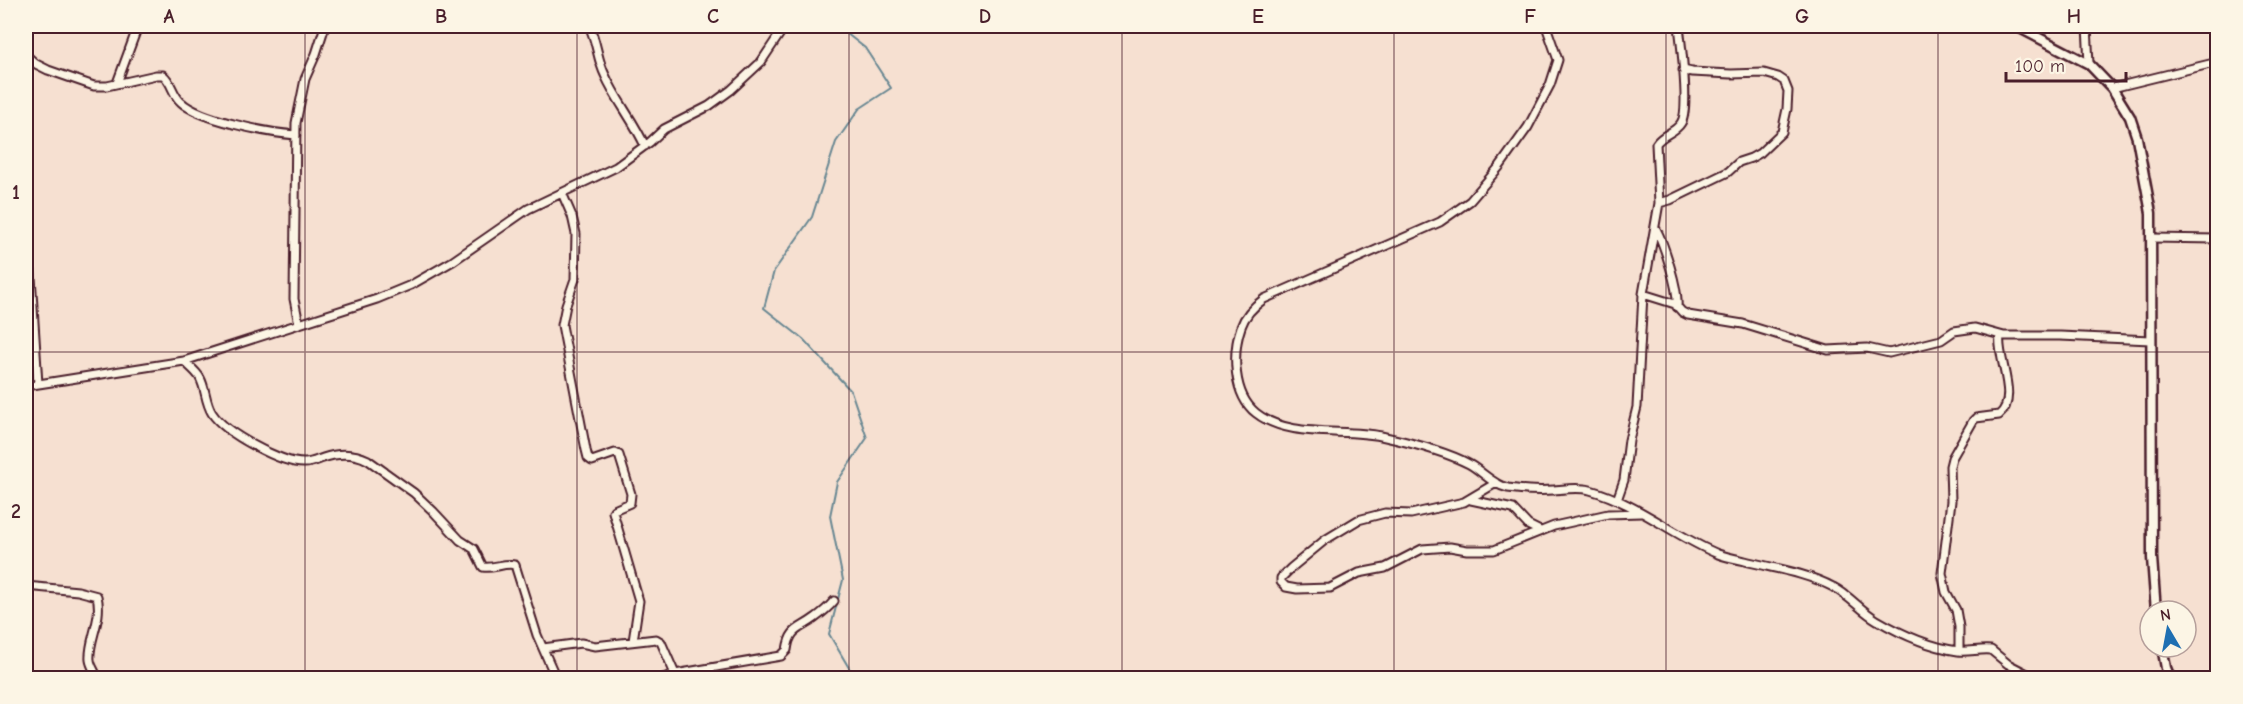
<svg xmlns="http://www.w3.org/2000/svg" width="2243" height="704" font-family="'Comic Neue',sans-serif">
<rect width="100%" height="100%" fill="#f6e0d1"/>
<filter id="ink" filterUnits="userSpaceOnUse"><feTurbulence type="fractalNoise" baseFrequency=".0167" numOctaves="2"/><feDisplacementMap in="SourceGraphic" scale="12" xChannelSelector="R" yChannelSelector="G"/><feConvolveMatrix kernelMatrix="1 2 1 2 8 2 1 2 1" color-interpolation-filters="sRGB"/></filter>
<g filter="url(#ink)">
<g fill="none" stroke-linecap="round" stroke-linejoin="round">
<path stroke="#688792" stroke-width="2" d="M837 26 865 48 891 88 859 109 836 142 812 217 774 271 764 308 803 339 851 391 867 438 837 482 830 516 843 580 829 634 855 678"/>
<defs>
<path id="minor" d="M589 26C597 41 597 59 605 75 616 100 634 121 645 146
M1546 26 1558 60 1550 85 1528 127 1500 166 1470 201 1440 222 1264 299C1254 306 1245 315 1241 327 1232 353 1233 395 1256 413 1289 439 1342 428 1381 436 1408 442 1445 451 1469 464 1482 471 1493 485 1508 488 1522 490 1539 491 1554 490 1566 489 1579 487 1590 490 1637 503 1674 536 1718 554 1726 557 1736 559 1745 561 1773 568 1807 573 1833 587 1849 595 1861 611 1877 620 1901 634 1930 647 1958 651 1969 652 1980 649 1991 650L2008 664 2035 678
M2087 26 2089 64
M26 55 36 64 48 70 94 86H107L156 75H163C172 82 172 94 181 102 200 120 269 133 296 135
M117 83 138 26
M2112 88 2218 62
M562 193 572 216 576 234 575 279 566 305 562 325 586 450 588 458 592 461 615 453 619 455 631 494 630 503 614 510 613 512 639 601 633 641
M26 199 38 384
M1659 203 1670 200 1728 172 1739 162 1751 158 1760 153 1782 132 1787 109 1788 91 1784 81 1778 77 1764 73 1731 74 1692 72 1683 70
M1656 229C1664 244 1679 290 1677 307
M2151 238 2218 239
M1643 294 1675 304 1682 312 1688 315 1743 324 1828 350 1867 348 1889 353 1941 340 1954 331 1975 328 2004 336H2060L2151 340
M299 324 294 299 296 123 305 79 316 54 325 26
M184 361C189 366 197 372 200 378 206 389 205 402 212 413 225 433 282 464 305 463 311 463 317 460 323 458 338 453 354 453 368 460L414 493 433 511 460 540 474 549 483 567C494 569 505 562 515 565L537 635 556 678
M26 386 184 361 377 299 411 285 453 261 528 209 616 167 650 142 664 129 709 106 731 90 761 62 785 26
M1496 483 1464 502 1411 514 1385 513 1358 520 1325 540 1291 568 1281 578V582L1286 587 1297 589 1330 588 1359 573 1385 568 1422 549 1450 547 1467 550H1494L1554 526 1608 514 1641 513
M1471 500 1513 509 1528 525 1540 531
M1617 500 1624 480 1629 440 1637 407 1643 294 1659 203 1656 144C1662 134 1675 133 1681 123 1690 111 1681 43 1679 26
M26 586 78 591 97 596C103 620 88 640 90 660 91 667 96 672 97 678
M543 648 581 643 595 646 656 639 661 642 675 674
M1959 651V627L1956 610 1946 592 1942 573 1951 501 1950 466 1952 458 1973 421 1976 418 1999 415C2020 398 1996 358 2000 335
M663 678 675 674 781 656 787 650C790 628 799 630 815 618 822 613 828 608 834 601"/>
<path id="tertiary" d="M2016 26 2089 64 2112 88 2130 117 2137 138 2151 213 2152 558 2156 611
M2162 647 2166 668 2170 678"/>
</defs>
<use href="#minor" stroke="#4a1f2b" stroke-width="11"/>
<use href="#tertiary" stroke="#4a1f2b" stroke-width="13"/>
<use href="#minor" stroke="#fcf5e5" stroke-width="7"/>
<use href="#tertiary" stroke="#fcf5e5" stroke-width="8"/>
</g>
</g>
<path fill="none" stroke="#4a1f2b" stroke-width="1.5" stroke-opacity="0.55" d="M305 26V678M577 26V678M849 26V678M1122 26V678M1394 26V678M1666 26V678M1938 26V678M26 352H2218"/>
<rect width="2243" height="704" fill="none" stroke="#fcf5e5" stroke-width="66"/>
<g transform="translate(2168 629) rotate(350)"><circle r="28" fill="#fcf5e5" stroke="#b59f9b" stroke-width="1.5"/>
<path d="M0-4.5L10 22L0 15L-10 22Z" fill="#1f6fb2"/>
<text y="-9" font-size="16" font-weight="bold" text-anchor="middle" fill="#4a1f2b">N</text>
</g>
<path d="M2006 72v9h120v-9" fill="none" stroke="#4a1f2b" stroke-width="3"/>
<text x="2015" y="72" font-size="18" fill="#4a1f2b" stroke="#fcf5e5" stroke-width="4.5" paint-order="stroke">100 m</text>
<rect x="33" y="33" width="2177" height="638" fill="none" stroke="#4a1f2b" stroke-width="2"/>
<g font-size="20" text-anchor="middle" font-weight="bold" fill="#4a1f2b">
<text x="169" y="23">A</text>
<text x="441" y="23">B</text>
<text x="713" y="23">C</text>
<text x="985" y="23">D</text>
<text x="1258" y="23">E</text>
<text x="1530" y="23">F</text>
<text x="1802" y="23">G</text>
<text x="2074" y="23">H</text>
<text x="16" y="199">1</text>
<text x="16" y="518">2</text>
</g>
</svg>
